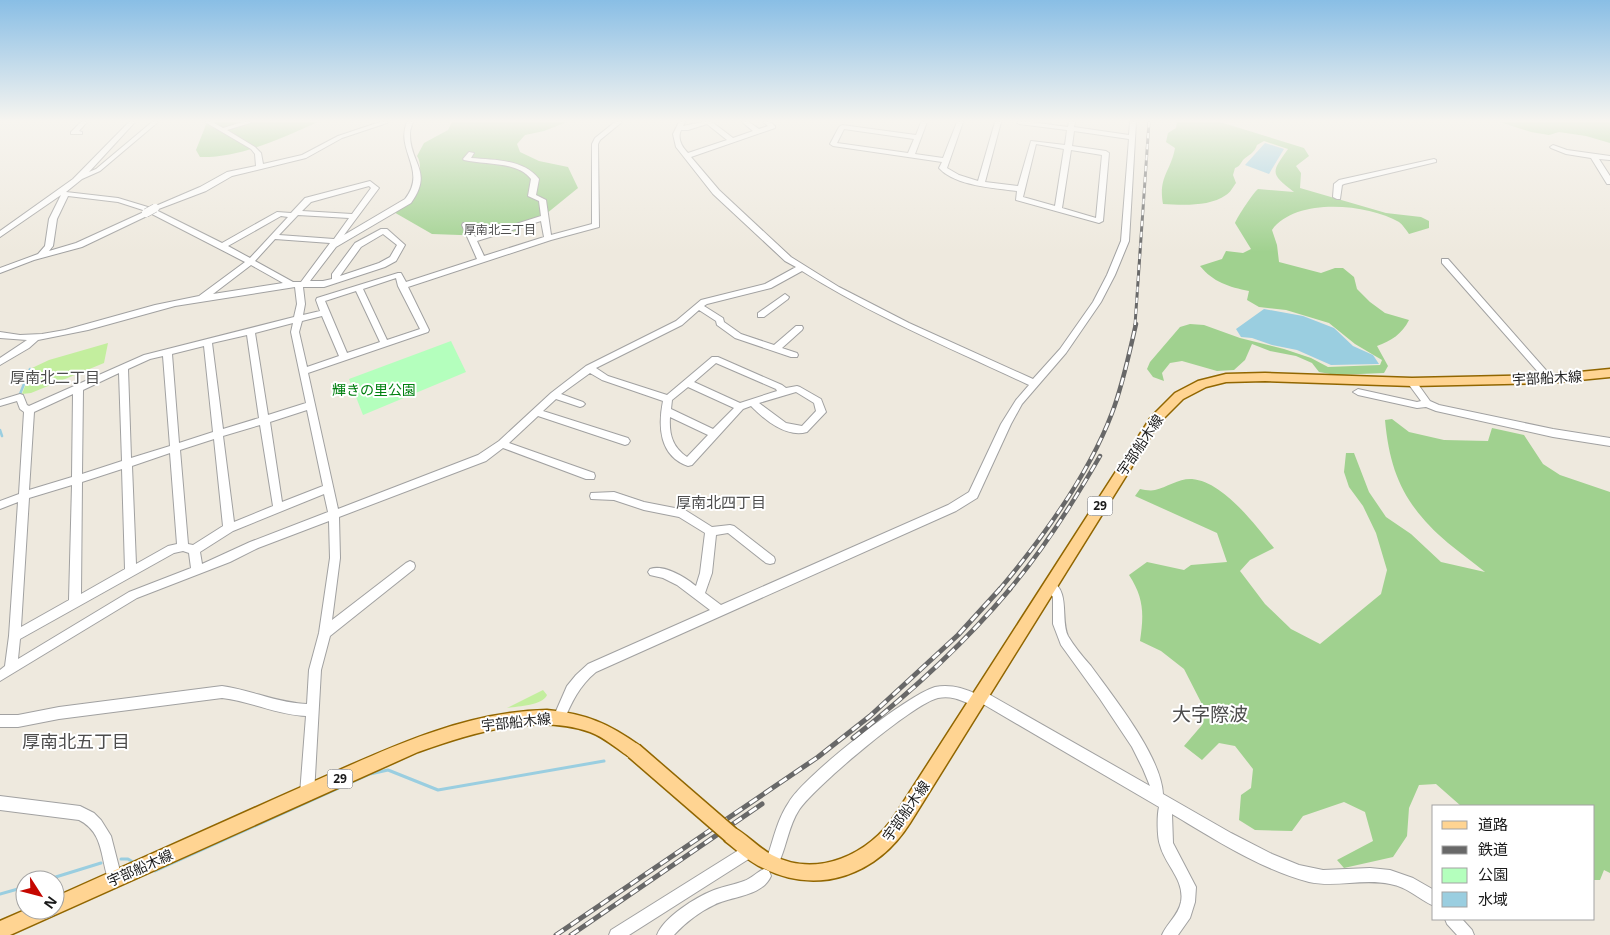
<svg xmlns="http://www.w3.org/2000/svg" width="1610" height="935" font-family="'Noto Sans','Noto Sans JP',sans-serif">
<rect width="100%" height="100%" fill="#eee9de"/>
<path fill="#c3ee9e" d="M108 343 104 363 31 393 22 394 32 368 49 360Z
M543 690 547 695C542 706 518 706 507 708Z"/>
<path fill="#a0d18f" d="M207 122H318C282 138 240 158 200 157L196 150Z
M452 122H567L544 131 525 135 517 144 520 152 539 161 568 167 578 188 546 214 516 231 488 236 432 234 392 211C396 209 403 207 406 203 416 194 425 168 417 156L424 143 448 130Z
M1177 122H1220L1304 148 1309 156 1296 166 1301 173 1300 188 1386 213 1421 217 1429 221V228L1409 234C1406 230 1403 225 1399 222 1367 204 1296 197 1272 230L1277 245 1279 262 1321 273 1335 268H1343L1354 277 1357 289 1370 302 1385 313 1409 320C1402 334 1391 341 1377 346L1388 366 1384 373 1336 375 1319 372 1312 363 1296 356 1270 351 1252 344 1245 360 1234 370 1217 371 1182 361 1170 363 1162 373 1164 381 1153 377 1147 369 1150 362 1180 327 1190 324 1204 325 1240 338 1284 349 1311 358 1328 367 1380 365 1382 360 1355 344 1329 323 1286 310 1259 307 1247 300 1249 291C1229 287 1213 282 1200 266L1222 259 1226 251 1243 253 1251 249 1235 223C1238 216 1253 193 1258 189L1294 192C1270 173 1271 173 1288 149L1264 141 1257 145C1254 154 1249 154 1243 160 1240 164 1240 166 1235 168L1233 175 1236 183C1233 187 1230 193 1226 195 1209 207 1182 205 1163 204 1158 177 1171 171 1175 148L1166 142 1168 133 1176 128Z
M1500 122H1610V143L1586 136 1559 132 1549 135 1531 132Z
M1392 419 1409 432 1444 440 1488 441 1492 428 1524 435 1543 464 1560 475 1610 492V873L1604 870 1600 880H1594V806H1461L1436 784 1419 785 1409 808 1407 836 1393 857 1344 868 1337 860 1373 841 1365 812 1344 802 1303 816 1292 831 1255 830 1239 820 1241 795 1251 788 1253 769 1235 746 1219 743 1202 760 1184 746 1202 725 1205 710 1184 669 1161 651 1140 641C1144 614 1144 598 1129 575L1147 562 1184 570 1191 565 1227 562 1217 533 1135 496 1140 489C1144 490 1151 491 1155 490 1167 487 1180 478 1192 479 1224 482 1255 525 1274 548L1250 560 1240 571 1265 604 1291 629 1320 644 1381 594 1387 570 1376 533 1363 506 1349 487 1344 472 1346 453H1354L1369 492 1386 517 1411 534 1441 562 1485 572C1473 562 1460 553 1448 543 1406 507 1390 475 1385 420Z"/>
<path fill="#b4ffbd" d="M451 341 466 372 363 415 349 379Z"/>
<path fill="#9acee0" d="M1265 143 1284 149 1269 174 1245 165Z
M1264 309 1303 316 1334 328 1353 346 1373 355 1379 364 1331 365 1297 350 1272 345 1252 338 1241 337 1236 329Z"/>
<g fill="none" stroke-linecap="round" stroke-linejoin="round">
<path stroke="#9acee0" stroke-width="2.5" d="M20 394 30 369
M0 430 2 436"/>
<path stroke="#9acee0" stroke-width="3" d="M121 859H128L133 862
M155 871 370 774 388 770 438 790 604 761
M46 880 101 863
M0 894 25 887"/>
<defs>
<path id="minor" d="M81 122H87L79 131 82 132V134H71V132Z
M129 122H135L89 172 96 169 152 122H158L100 171 82 179 66 192 118 198 151 208 200 187 227 172 256 166 255 154 251 149 205 122H212L223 128 243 122H251L250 123 227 130 255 147 261 153 263 164 302 155 338 136 380 122H388L387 123 342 138 306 158 232 176 206 191 156 210 222 243 277 212 291 213 305 198 370 181 379 188 344 235 405 199C428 170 395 151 407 122H413C412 125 410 129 410 133 409 163 434 171 411 203L336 247 310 281H323L332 279V274L355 243 381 229H387L405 245 396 261 385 267 324 287H303L305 304 303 315 320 311 316 300 317 298 398 273H401L406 282 477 259 462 225 463 223H469L475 237 541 216 539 201 528 196 531 179C517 161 485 165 464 160L463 159 469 152 474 153 471 158C494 160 524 159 539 179L536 195 546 200 551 235 592 224V144L595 138 615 122H622L600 140 598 144 599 227 551 240 408 287 429 330 428 332 308 373 338 509 478 455 499 441 551 393 586 366 676 321 701 300 765 284 796 267 785 261 713 194 676 147 673 134 679 122H685L683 126 702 122H712L733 138 753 131 742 122H749L759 129 768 126 763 122H770L775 126V128L691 157 719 190 791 257 839 287 909 323 1033 379 1060 349 1093 302 1107 275 1121 241 1129 139 1074 131 1072 146 1106 151 1109 153 1103 221 1099 223 1016 200 1017 191C995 188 955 186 939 168L942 162 833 146 830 144 839 127 842 125 916 135 921 122H927L915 154 943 158 957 122H963L947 168 959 175 978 181 995 122H1001L985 182 1018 186 1031 141 1065 145 1067 130 1019 124 1016 122H1031L1068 127 1069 122H1075L1074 127 1129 135 1130 122H1136L1129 241 1115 275 1101 302 1066 353 1022 404 1011 424 977 498 956 511 596 672C579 686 572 702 563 722L559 724 555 722 553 718 567 686 576 675 588 664 710 610 677 585 663 578 650 575 648 572 650 569C664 564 685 577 696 586L700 573 705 533 679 517 644 510 614 500 591 499 590 496 591 493 614 492 644 502 685 510 712 527 730 525 734 526 774 557 775 560 774 563 770 564 766 563 728 533 716 535 712 573 705 593 721 605 948 505 969 492 1001 424 1016 400 1029 385C952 349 873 316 802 271L771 288 707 304 704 306 723 318 724 322 741 334 774 345 796 326H802L803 328 802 330 782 348 797 353 798 355 797 357H791L735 338 717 325 716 321 699 310 682 325 596 368 608 376 667 395 712 357H718L782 385 786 388 797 386 800 387 821 399 826 412 807 432C786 438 765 420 751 406L743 409 692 465 688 466C659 456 658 426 663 401L602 380 590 373 561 394 583 402 585 404 583 406 580 407 556 399 543 411 628 438 630 441 628 444 625 445 538 416 509 443 594 473 595 476 594 479H586L503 448 486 461 339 517 340 558 332 620 406 563 410 561 414 563 415 566 414 569 330 636 321 670 314 794 312 799 307 801 302 799 300 794 306 716C277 715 250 701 222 698L59 719 18 727H0V715H18L59 707 222 686C251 690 278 703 307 704L309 670 319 633 330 558 329 521 258 548 230 562 137 598 0 681V670L5 666 9 636 18 502 0 509V501L19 494 24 412 20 409 17 401 0 406V400L20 394 23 395 27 405 29 406 144 355 294 317 297 304 295 287 175 306 88 330 38 340 29 348 0 365V358L27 340 0 338V332L20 335 42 334 65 330 155 305 199 296 245 262 150 213 149 215 82 247 34 260 0 273V268L38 254 45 246 49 219 61 195 0 237V231L73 179ZM707 124 727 140 688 153C682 147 677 139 681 130H688ZM844 129 914 139 908 153 837 143ZM1036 144 1064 149 1055 206 1023 197ZM1071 150 1102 155 1096 218 1062 208ZM369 186 371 188 352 214 302 211 311 202ZM68 196 118 202 146 211 76 243 49 251 53 246 57 219ZM298 215 349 218 334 239 279 235ZM281 216 288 217 250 258 228 246ZM541 221 544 237 484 256 477 241ZM383 234 397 245 390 257 379 263 340 276 361 247ZM275 239 330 243 301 282H293L255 261ZM251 265 283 283 213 294ZM396 278 398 286 420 329 387 340 363 289ZM356 291 380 342 347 353 325 301ZM322 316 339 356 307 367 299 332 302 321ZM293 323 291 332 306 403 268 415 255 333ZM247 335 259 418 223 429 212 343ZM204 346 213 432 179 443 172 354ZM163 356 170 446 131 458 128 369 150 359ZM716 363 776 389 777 391 740 403 694 382ZM119 373 122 461 82 474 83 390ZM688 387 734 408 713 429 671 409 672 400ZM796 392 814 403 816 411 802 426 786 423 759 403ZM73 394 72 477 29 490 34 412ZM307 410 323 486 282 502 270 422ZM670 417 708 435 687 457C672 447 669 434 670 417ZM260 425 273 506 234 522 223 436ZM214 439 223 526 193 545 188 544 180 450ZM170 453 177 544 168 546 136 564 132 466ZM122 469 125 569 81 594 82 482ZM72 485 69 600 21 627 29 498ZM324 494 328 512 250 542 202 564 200 552 233 531ZM183 551 189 553 191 568 129 592 18 659 20 639 174 553Z
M1553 145 1567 150 1610 156V160L1599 159 1610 176V184H1607L1591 158 1566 154 1551 148 1550 147Z
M1434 159 1436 160V162L1344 184 1342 185 1340 199H1337L1333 197 1334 184 1339 180Z
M1442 259H1448L1552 377 1554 379 1552 381H1546L1442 263Z
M785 294 789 297 788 299 764 317H758V313Z
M1412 379 1415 380 1430 401 1439 405 1553 429 1610 438V446L1553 437 1436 411 1426 407 1417 408 1358 395 1353 392 1358 389 1417 402 1421 401 1407 382Z
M1050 581C1071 589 1060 619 1068 636 1074 646 1083 657 1091 666 1114 698 1161 756 1163 794L1231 833 1272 854 1299 865 1323 870 1370 868 1390 870 1413 878 1434 890V906C1418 899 1408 887 1390 884 1363 878 1336 888 1309 882 1262 870 1214 839 1172 814L1173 843 1196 887 1195 902 1190 918 1178 935H1162C1167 923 1178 916 1181 902 1185 880 1165 865 1160 845 1157 837 1157 815 1159 807L983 704 978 708C964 702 954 695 938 698 914 703 813 788 799 810 789 825 787 844 780 860L775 862 770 860 768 855C774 837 778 818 789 802 804 776 907 695 935 687 949 684 964 688 976 694L981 690 985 692 1150 786 1143 769 1132 747 1100 699 1061 645 1053 624V597L1044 586 1046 583Z
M0 796 80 806 94 813 101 820 111 836 122 879 120 884 115 886 110 884C100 860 105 833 79 820L0 810Z
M750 843 755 845 757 850 755 855 629 935H609L611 930Z
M764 869 769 871 771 876C762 897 731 896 714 905 699 912 685 923 674 935H657C664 917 696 897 714 890 724 886 734 885 744 881 752 878 757 872 764 869Z
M1445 919H1462L1472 930 1474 935H1457L1447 924Z"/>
<path id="major" d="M1610 369V377L1549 383 1412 386 1265 381 1226 382 1206 387 1183 399 1159 423 910 823C877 875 819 896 763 868 749 862 737 850 725 841L722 835 725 829 731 826C746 833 757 847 772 855 817 879 870 854 895 815L1151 417 1175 393 1198 381 1226 374 1265 373 1412 378 1549 375Z
M547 710C586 714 608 723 640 746L642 751 640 756 634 759 628 756C616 748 604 737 590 732 534 713 471 733 418 752L10 935H0V921L25 910H55V897C133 862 212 827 290 792 373 756 455 712 547 710Z"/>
</defs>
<use href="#minor" stroke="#a1a1a1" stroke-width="2"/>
<use href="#major" stroke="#916600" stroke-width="3"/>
<use href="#minor" fill="#fff" fill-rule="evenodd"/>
<use href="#major" fill="#ffd492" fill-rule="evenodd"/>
<defs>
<path id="rail-far2" d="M1135 325 1149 122"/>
<path id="rail-far1" d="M999 590C1041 540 1089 474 1112 413 1123 384 1129 354 1136 324
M1009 590C1044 549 1073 503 1100 456"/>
<path id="rail" d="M853 738C910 693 963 645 1010 589
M556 935 818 757 870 716 958 635 1000 589
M571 935 762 804"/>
</defs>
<use href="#rail-far2" stroke="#686868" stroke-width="3"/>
<use href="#rail-far1" stroke="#686868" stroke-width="4.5"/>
<use href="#rail" stroke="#686868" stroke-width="5"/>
<use href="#rail-far2" stroke="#fff" stroke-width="2" stroke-dasharray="5.5" stroke-linecap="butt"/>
<use href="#rail-far1" stroke="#fff" stroke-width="2.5" stroke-dasharray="8" stroke-linecap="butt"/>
<use href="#rail" stroke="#fff" stroke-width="3" stroke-dasharray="9" stroke-linecap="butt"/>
<defs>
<path id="minor-bridge" d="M146 213 155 208"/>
<path id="major-bridge" d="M634 751 731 835"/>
</defs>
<use href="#minor-bridge" stroke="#a1a1a1" stroke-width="9" stroke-linecap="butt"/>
<use href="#major-bridge" stroke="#916600" stroke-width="19" stroke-linecap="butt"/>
<use href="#minor-bridge" stroke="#fff" stroke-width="8"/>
<use href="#major-bridge" stroke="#ffd492" stroke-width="16"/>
</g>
<linearGradient id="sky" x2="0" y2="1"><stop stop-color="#89bee5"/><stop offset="0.48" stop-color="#f7f5f0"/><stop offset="1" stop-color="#f7f5f0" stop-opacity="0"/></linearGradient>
<rect width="1610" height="252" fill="url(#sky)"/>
<g text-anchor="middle" stroke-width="4" stroke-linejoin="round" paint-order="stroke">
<g font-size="12" fill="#4d4d4d" stroke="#fff">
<text x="500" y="234">厚南北三丁目</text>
</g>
<g fill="#fff" stroke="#5f5f5f" stroke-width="1">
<rect x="1087.5" y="496.5" width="25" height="19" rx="4"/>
<rect x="327.5" y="769.5" width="25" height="19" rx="4"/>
</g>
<g font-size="12" font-weight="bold" fill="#1a1a1a">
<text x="1100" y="510">29</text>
<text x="340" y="783">29</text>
</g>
<g font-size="14" fill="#1a1a1a" stroke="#fff">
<text transform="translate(1547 378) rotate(-3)" y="5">宇部船木線</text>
<text transform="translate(1140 445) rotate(-56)" y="5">宇部船木線</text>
<text transform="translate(516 722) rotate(-6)" y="5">宇部船木線</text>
<text transform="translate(906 811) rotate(-55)" y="5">宇部船木線</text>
<text transform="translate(140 868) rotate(-24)" y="5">宇部船木線</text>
</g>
<g font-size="14" fill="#018010" stroke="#fff">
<text x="374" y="395">輝きの里公園</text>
</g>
<g font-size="15" fill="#4d4d4d" stroke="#fff">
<text x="55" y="383">厚南北二丁目</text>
<text x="721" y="508">厚南北四丁目</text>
</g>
<g font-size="18" fill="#4d4d4d" stroke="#fff">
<text x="76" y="748">厚南北五丁目</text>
</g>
<g font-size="19" fill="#4d4d4d" stroke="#fff">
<text x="1210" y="721">大字際波</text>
</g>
</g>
<rect x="1432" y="805" width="162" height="115" fill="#ffffff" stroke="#a3a3a3"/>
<rect x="1442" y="821" width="25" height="8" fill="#ffd492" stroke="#a3a3a3"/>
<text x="1478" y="830" font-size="15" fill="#1a1a1a">道路</text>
<rect x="1442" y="846" width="25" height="8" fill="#686868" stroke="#a3a3a3"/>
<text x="1478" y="855" font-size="15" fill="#1a1a1a">鉄道</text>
<rect x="1442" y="868" width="25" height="15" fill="#b4ffbd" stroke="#a3a3a3"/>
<text x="1478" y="880" font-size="15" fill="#1a1a1a">公園</text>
<rect x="1442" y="892" width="25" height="15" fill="#9acee0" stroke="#a3a3a3"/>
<text x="1478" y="905" font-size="15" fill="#1a1a1a">水域</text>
<g transform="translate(40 895) rotate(126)"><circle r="24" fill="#ffffff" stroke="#a3a3a3"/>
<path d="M0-4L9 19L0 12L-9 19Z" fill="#c50700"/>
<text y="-8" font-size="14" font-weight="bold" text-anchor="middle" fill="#1a1a1a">N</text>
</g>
</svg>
